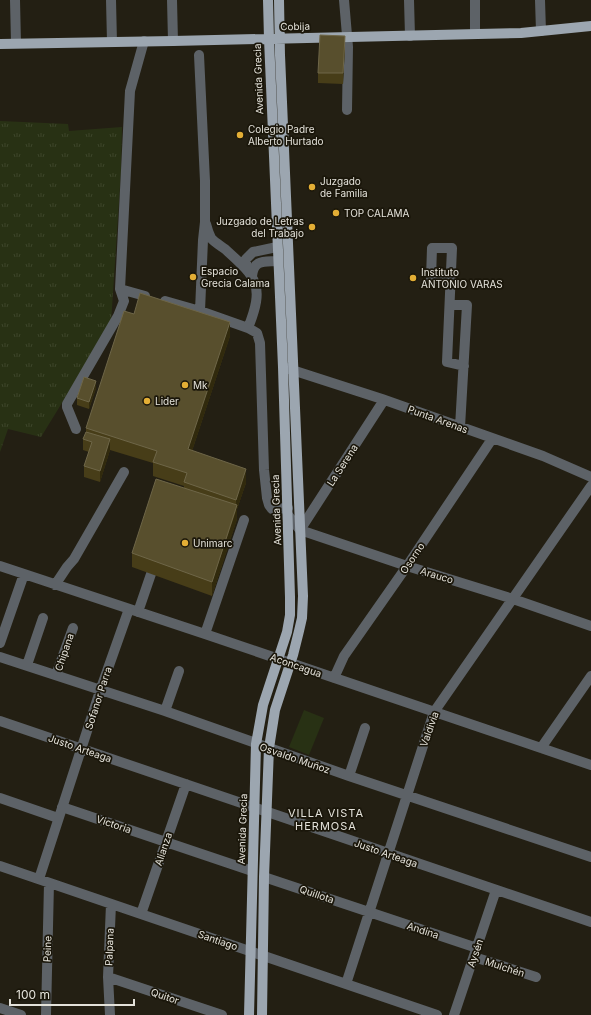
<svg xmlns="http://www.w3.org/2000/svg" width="591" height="1015" font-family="Inter,sans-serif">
<defs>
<pattern id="grass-tufts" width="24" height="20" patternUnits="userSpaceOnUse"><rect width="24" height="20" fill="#283114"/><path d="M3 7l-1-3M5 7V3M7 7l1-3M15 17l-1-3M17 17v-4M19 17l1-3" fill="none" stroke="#3d452a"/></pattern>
</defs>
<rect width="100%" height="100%" fill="#231f13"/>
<path fill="url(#grass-tufts)" d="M0 121 68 124 69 131 122 127 121 171 111 323 41 437 8 429 0 452Z"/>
<path fill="#283114" d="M304 710 324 718 309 755 289 747Z"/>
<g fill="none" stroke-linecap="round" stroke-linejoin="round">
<path stroke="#5d6267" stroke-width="10" d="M15 0 16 43
M111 0 112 42
M172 0 173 41
M344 0 348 47 347 110
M409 0 410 36
M475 0V34
M540 0 541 31
M199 55 205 181V222L203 240 200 311
M206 224C207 228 209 234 211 238 214 242 221 246 225 249 257 278 265 285 248 328
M246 268V259L253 252 277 247
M252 276C254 259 264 262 278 261
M451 280 431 278 432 248H452L447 362 464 366
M120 289 130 91 144 41
M165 301 200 311 248 328 257 333 260 343 264 470 267 498 269 505 272 509 288 508
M450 305H467L460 427
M286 368 382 399 543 456 591 477
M76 429 67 407V404L118 316 124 301 120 289 145 296
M288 515 300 530 407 566 513 599 591 626
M300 530 384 400
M0 566 205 634 591 765
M55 585 67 567 74 559 124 472
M138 612 151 574
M205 634 244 520
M0 643 24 574
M0 657 165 711 349 776 591 857
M27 665 43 618
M56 675 73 628
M334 678 344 656 407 566 492 439
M165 711 179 671
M0 721 591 922
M541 748 591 676
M349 776 365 728
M0 798 58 818
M62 807 252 871
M0 866 437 1015
M264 877 477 948
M39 879 100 691 129 609
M141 914 186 784
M474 957 536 977
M108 977 222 1015
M346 984 434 712 591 486
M0 1008 21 1015
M46 1015 49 883
M110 1015 108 977 111 904
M454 1015 496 890"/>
<path stroke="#9ca6b0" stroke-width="10" d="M0 44 173 41 521 33 591 26
M249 1015 256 744 263 705 287 632 290 615V597L283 367 269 39 268 0
M262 1015 264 877 269 748 275 710 293 655 299 631 302 618 303 596 280 55 279 0"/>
</g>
<path fill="#473d18" d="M345 46 343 84 318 83V73Z
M134 314 230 336 192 451 246 483 237 509V519L212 596 132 567V553L184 488V486L153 476V463L110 450 100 482 84 477V466L89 452 83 450V439L86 432V428Z
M96 388 89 409 77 405V398Z"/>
<path fill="#312a0d" d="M345 36V46L343 84V73Z
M230 322V336L188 463V449Z
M96 381V388L89 409V402Z
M110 439V450L100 482V471Z
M246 469V483L237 509V519L212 596V582L236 511V500Z"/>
<path fill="#584f2d" stroke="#6e6648" d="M320 35 345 36 343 73H318Z
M140 293 230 322 188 449 246 469 236 500 184 482 187 473 153 462 157 451 86 428 124 311 134 314Z
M84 377 96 381 89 402 77 398Z
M86 432 110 439 100 471 84 466 92 442 83 439Z
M156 479 237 505 212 582 132 553Z"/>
<g fill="#e3ae35" stroke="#1a160a" stroke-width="1.5">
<circle cx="240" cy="135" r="4"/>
<circle cx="312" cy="187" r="4"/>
<circle cx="336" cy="213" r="4"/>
<circle cx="312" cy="227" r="4"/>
<circle cx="193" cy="277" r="4"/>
<circle cx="413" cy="278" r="4"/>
<circle cx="185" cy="385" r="4"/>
<circle cx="147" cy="401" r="4"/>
<circle cx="185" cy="543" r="4"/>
</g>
<g text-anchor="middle" stroke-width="3.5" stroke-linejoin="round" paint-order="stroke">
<g font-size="10" fill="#e4e2da" stroke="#1a160a">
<text transform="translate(295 26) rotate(-1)" y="4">Cobija</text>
<text transform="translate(258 79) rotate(-92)" y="4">Avenida Grecia</text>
<text transform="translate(438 419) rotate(20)" y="4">Punta Arenas</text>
<text transform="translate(342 465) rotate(-57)" y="4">La Serena</text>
<text transform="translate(276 510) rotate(-92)" y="4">Avenida Grecia</text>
<text transform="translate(412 558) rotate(-56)" y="4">Osorno</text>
<text transform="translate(437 575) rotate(17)" y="4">Arauco</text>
<text transform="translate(64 652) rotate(-71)" y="4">Chipana</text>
<text transform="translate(296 665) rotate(19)" y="4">Aconcagua</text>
<text transform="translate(98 698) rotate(-72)" y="4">Sofanor Parra</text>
<text transform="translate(429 729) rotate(-70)" y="4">Valdivia</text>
<text transform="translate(80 748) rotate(19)" y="4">Justo Arteaga</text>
<text transform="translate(295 758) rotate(19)" y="4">Osvaldo Muñoz</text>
<text transform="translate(114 824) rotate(19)" y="4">Victoria</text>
<text transform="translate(242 829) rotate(-88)" y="4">Avenida Grecia</text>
<text transform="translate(163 849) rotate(-71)" y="4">Alianza</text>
<text transform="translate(386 853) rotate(19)" y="4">Justo Arteaga</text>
<text transform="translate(317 894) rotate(19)" y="4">Quillota</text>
<text transform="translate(423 930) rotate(18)" y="4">Andina</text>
<text transform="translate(218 940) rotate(19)" y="4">Santiago</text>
<text transform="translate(109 947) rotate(-88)" y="4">Palpana</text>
<text transform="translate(47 949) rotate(-88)" y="4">Peine</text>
<text transform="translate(475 953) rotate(-71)" y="4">Aysén</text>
<text transform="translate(505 967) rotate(18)" y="4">Mulchén</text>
<text transform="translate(165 996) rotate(19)" y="4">Quitor</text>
</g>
<g font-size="10" fill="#e4e2da" stroke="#1a160a" text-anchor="start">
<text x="248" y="133">Colegio Padre<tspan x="248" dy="12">Alberto Hurtado</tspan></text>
<text x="320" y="185">Juzgado<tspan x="320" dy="12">de Familia</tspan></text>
<text x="344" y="217">TOP CALAMA</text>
<text x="304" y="225" text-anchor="end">Juzgado de Letras<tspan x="304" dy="12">del Trabajo</tspan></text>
<text x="201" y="275">Espacio<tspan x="201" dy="12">Grecia Calama</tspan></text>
<text x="421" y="276">Instituto<tspan x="421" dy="12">ANTONIO VARAS</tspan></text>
<text x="193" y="389">Mk</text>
<text x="155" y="405">Lider</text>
<text x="193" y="547">Unimarc</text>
</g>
<g font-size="11" letter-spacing="1" fill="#e4e2da" stroke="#1a160a">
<text x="326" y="817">VILLA VISTA<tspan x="326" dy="13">HERMOSA</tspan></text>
</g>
</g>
<path d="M10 999v6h124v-6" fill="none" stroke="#e4e2da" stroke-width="2"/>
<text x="16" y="999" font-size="12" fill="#e4e2da" stroke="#1a160a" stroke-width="3" paint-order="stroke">100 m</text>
</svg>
